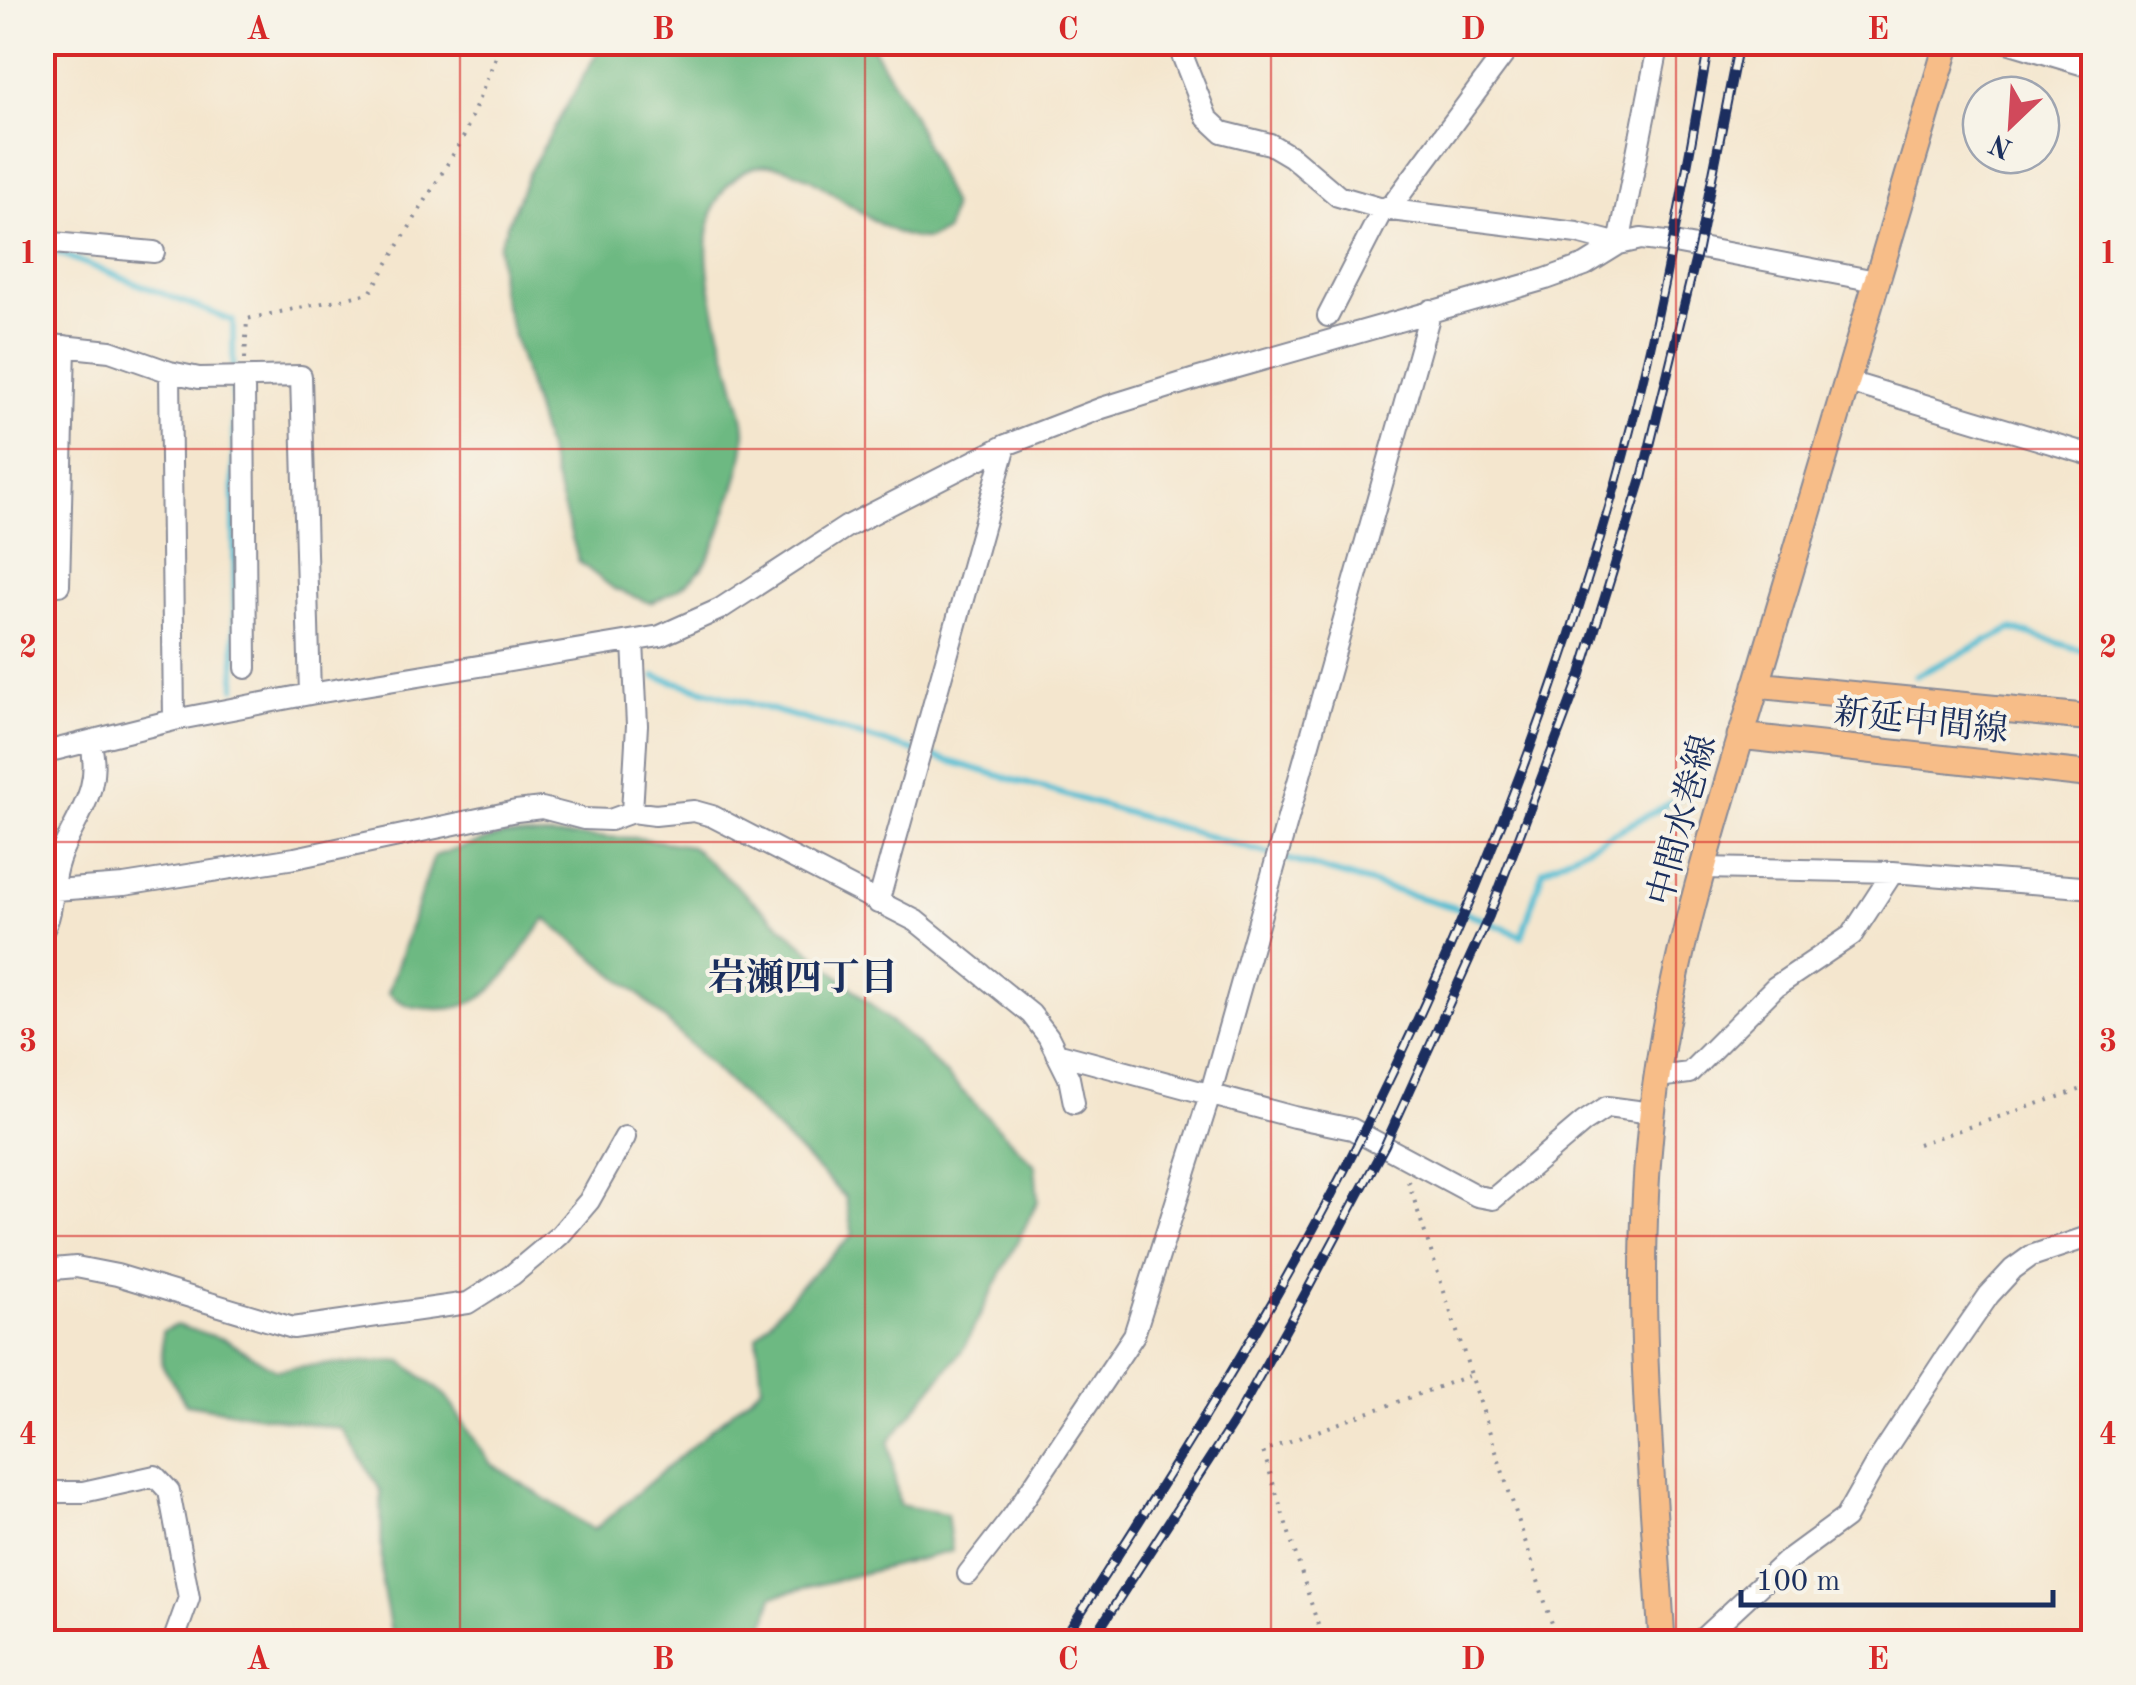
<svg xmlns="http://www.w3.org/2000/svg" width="2136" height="1685" font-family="'Old Standard TT','Noto Serif JP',serif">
<rect width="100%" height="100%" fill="#f7f3e8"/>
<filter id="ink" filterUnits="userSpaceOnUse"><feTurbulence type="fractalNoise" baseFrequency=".01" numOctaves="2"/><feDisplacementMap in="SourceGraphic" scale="20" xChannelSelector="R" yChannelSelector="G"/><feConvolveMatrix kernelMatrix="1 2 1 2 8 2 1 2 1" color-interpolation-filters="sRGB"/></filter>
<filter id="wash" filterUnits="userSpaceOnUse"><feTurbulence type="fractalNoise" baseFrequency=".0048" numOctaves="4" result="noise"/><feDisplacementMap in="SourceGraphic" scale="40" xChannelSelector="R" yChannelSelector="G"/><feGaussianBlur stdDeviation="2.25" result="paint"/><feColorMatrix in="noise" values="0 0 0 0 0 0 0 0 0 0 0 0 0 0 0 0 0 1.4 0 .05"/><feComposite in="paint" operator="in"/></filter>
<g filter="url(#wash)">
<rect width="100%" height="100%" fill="#f4e6ce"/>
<path fill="#6db982" stroke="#447470" stroke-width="2.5" d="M603 42 870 43 912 114 952 206 946 231C940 234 932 239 925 239 868 241 796 135 740 174 675 219 724 336 738 397 741 408 746 422 745 434 744 462 734 490 725 516 710 565 698 583 650 603L614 589 579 562 500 288 499 245 529 172Z
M503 835 638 838 691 846 919 1047 1035 1165 1038 1201 963 1349 889 1442 899 1505 947 1514 952 1551 773 1596 760 1642H393L382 1585 381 1491 343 1429 186 1404 162 1365V1332L176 1325 226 1340 276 1370 312 1365 402 1361 446 1396 490 1463 594 1530 762 1386 757 1336 800 1286 853 1235 845 1197 641 996 546 919C512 959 498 1010 438 1009 413 1008 408 1008 388 993L434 856Z"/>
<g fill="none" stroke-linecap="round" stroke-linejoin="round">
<path stroke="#56bed3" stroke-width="6" d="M53 251 233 321 235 688
M655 676 1456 908 1522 936 1543 870 1682 797
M1915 676 2012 629 2094 654"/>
</g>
</g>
<g filter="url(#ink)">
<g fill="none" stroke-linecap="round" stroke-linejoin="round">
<defs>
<path id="minor" d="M1177 42 1207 118 1222 132 1270 144 1292 157 1338 196 1383 209 1577 233 1619 244 1659 42
M2007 42 2094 68
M42 242 154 252
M1328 316 1383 209 1393 204 1513 42
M42 344 110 351 170 372 199 378 301 376 310 694
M170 372 174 720
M244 379 246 668
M1845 381 2094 456
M42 584 59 585 65 346
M42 753 174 720 310 694 660 636 720 609 846 527 1006 445 1102 408 1195 379 1546 279 1585 265 1619 244 1641 239 1674 243 1876 281
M632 812 637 725 633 642
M1702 868 1893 872 2094 888
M55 890 124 885 295 858 516 811 542 808 584 819 610 820 632 812 655 815 694 811 712 816 916 921 948 947 1031 1014 1048 1036 1069 1078 1074 1103
M878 903 1006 445
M42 932C51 919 52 898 54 881 60 829 107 800 90 741
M1056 1053 1294 1117 1352 1129 1477 1196 1493 1199 1584 1122 1607 1107 1652 1113
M1658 1077 1689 1073 1775 987 1852 935 1893 872
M42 1270 76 1267 117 1275 293 1328 468 1303 512 1275 560 1235 589 1201 625 1137
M42 1492H83L155 1476 169 1491 189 1598 173 1642
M968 1574 1013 1516 1134 1335 1210 1095 1431 310
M1699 1642 1785 1562 1845 1518 1875 1465 1944 1360 1989 1295 2013 1269 2031 1256 2094 1235"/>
<path id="major" d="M1756 685 2094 718
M1740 736 2094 775
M1662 1642C1652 1468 1632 1289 1652 1115 1669 962 1718 815 1762 667 1823 459 1885 251 1948 42"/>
</defs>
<use href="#minor" stroke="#888a96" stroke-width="24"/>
<use href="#major" stroke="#888a96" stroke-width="29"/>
<path stroke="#888a96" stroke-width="4" stroke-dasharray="2.5 8" stroke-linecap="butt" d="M245 359 247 319 370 293 463 138 502 42
M1918 1144 2094 1085
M1408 1181 1558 1642
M1318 1625 1263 1451 1471 1375"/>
<use href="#minor" stroke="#fff" stroke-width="20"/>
<use href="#major" stroke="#f7bd88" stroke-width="25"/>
<defs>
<path id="rail" d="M1062 1642C1169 1475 1276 1309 1364 1131 1468 923 1555 703 1617 479 1657 335 1684 189 1709 42
M1091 1642 1236 1418 1302 1300 1385 1145 1489 916 1581 674 1642 478 1698 249 1739 42"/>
</defs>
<use href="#rail" stroke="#1b2f5e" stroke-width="10"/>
<use href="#rail" stroke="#f7f3e8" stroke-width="6" stroke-dasharray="19" stroke-linecap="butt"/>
</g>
</g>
<path fill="none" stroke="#d62828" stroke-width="2.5" stroke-opacity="0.55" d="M460 42V1642M865 42V1642M1271 42V1642M1676 42V1642M42 449H2094M42 842H2094M42 1236H2094"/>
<g text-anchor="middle" stroke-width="8" stroke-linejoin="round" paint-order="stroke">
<g font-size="35" fill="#1b2f5e" stroke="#f7f3e8">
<text transform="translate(1921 720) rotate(6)" y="12">新延中間線</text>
<text transform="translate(1681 820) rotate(-75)" y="12">中間水巻線</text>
</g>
<g font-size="38" font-weight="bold" fill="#1b2f5e" stroke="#f7f3e8">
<text x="803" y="990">岩瀬四丁目</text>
</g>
</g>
<rect width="2136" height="1685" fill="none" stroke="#f7f3e8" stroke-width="110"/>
<g transform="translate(2011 125) rotate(205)"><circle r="48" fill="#f7f3e8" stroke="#9fa5b1" stroke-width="2.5"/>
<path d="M0-8L18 38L0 25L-18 38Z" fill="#d1495b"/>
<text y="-15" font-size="28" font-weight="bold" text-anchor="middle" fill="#1b2f5e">N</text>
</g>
<path d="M1741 1590v15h312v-15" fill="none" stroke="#1b2f5e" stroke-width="5"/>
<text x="1756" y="1590" font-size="30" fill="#1b2f5e" stroke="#f7f3e8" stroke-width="8" paint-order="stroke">100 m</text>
<rect x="55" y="55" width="2026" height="1575" fill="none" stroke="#d62828" stroke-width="4"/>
<g font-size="32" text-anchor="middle" font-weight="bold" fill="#d62828">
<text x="258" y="39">A</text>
<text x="663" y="39">B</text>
<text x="1068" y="39">C</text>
<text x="1473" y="39">D</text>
<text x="1878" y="39">E</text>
<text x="28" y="263">1</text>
<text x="2108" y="263">1</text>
<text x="28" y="657">2</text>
<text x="2108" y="657">2</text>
<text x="28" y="1051">3</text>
<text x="2108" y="1051">3</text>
<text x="28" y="1444">4</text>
<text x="2108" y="1444">4</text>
<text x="258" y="1669">A</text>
<text x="663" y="1669">B</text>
<text x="1068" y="1669">C</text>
<text x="1473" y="1669">D</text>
<text x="1878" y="1669">E</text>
</g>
</svg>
